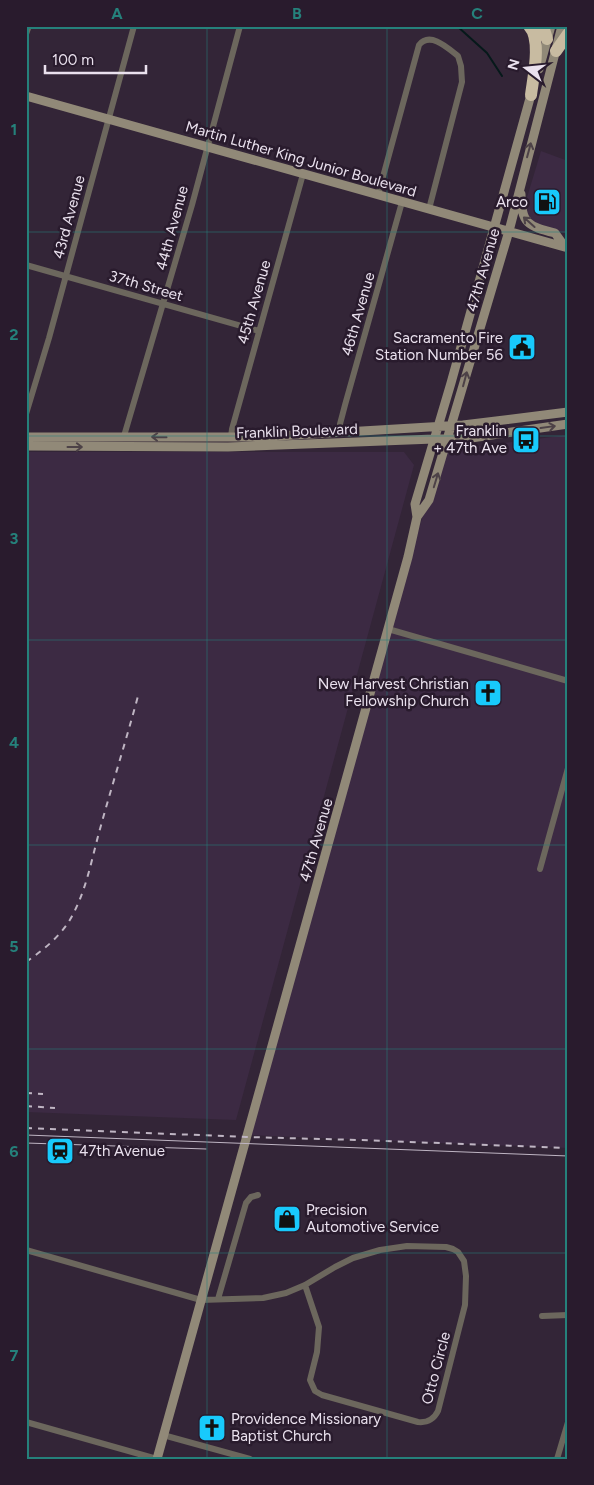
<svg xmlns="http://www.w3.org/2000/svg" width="594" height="1485" font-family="Figtree,sans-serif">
<rect width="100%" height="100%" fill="#332537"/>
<path fill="#3c2a43" d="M541 151 568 161V234L538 225 531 221 526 214 525 204Z
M568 435V1148L248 1135 441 451Z
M26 452H404L414 465 236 1120 26 1112Z"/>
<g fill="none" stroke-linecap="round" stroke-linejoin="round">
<path stroke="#06191a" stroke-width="2" d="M457 26 487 53 502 76
M566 91 568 87"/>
<path stroke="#6c675d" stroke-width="6" d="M26 34 29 26
M378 195 419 45C430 31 448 48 458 56L461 66 462 82 429 209
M26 265 259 331
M26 414 49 338 134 26
M340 432V424L345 405 402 202
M124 436 192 205 240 26
M231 437 232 429 303 174
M388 629 568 681
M540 869 568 768
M26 1250 201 1300 263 1298 286 1293 305 1285 335 1267 353 1258 380 1250 407 1246 446 1247 453 1249 458 1252 464 1261 466 1276 465 1305 438 1411C434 1419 428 1423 418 1422L322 1395 315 1391 310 1380 317 1352 319 1327 305 1285
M218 1299 246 1203 251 1197 258 1195
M542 1316 568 1315
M26 1422 157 1459
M163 1435 250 1459
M557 1459 568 1422"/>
<path stroke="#918978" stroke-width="9" d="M539 69 551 26
M26 96 568 248
M521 194C521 224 528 226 555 233L565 247
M26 437H261L463 425 568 412
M26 446 228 447 434 439H464L568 424
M417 517 415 504 451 383 532 91
M157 1459 408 557 417 517 429 500 509 231 562 26"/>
<path stroke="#c8bba1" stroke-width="12" d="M529 26C542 39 533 78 531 95
M543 26 547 39
M556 51 568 34"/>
<path stroke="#bfb5c3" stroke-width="1" d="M26 1135 568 1156
M26 1143 206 1149"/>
<path stroke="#bfb5c3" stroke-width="2" stroke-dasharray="6 6" stroke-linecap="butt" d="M26 962C42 951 57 939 68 923 86 894 91 861 100 829 112 785 126 741 138 696
M26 1093 43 1094
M26 1106 55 1108
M26 1128 246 1137 359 1140 568 1148"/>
</g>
<defs><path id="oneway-shaft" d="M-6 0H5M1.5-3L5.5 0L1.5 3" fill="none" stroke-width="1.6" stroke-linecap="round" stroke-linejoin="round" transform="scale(1.25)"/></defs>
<g stroke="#4d4247">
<use href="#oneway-shaft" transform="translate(529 150) rotate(-75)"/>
<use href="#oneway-shaft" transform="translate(529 222) rotate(-138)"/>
<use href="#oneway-shaft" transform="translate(465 379) rotate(-75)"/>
<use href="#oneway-shaft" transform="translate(548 427) rotate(-8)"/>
<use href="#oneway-shaft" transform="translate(159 437) rotate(-179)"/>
<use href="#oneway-shaft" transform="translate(75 447)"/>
<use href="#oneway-shaft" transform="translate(436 480) rotate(-73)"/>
</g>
<path fill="none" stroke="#25817b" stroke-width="1" stroke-opacity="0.55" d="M207 26V1459M387 26V1459M26 232H568M26 436H568M26 640H568M26 845H568M26 1049H568M26 1253H568"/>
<defs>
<symbol id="fuel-square" viewBox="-11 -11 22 22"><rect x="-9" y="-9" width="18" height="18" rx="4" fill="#18cafc" stroke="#291b2d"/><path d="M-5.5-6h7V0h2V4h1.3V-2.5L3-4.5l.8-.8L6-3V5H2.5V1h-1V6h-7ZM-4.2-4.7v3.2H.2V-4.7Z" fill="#111"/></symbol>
<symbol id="civic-square" viewBox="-11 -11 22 22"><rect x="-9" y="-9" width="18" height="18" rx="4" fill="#18cafc" stroke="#291b2d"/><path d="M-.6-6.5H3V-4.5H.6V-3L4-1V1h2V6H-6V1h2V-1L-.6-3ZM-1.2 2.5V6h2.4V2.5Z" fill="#111"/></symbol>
<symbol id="bus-square" viewBox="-11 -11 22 22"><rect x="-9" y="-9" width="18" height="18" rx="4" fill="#18cafc" stroke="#291b2d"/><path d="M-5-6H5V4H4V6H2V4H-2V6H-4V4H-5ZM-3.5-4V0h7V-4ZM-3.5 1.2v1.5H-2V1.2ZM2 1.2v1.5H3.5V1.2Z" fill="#111"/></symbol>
<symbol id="church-square" viewBox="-11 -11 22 22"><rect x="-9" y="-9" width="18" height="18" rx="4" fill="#18cafc" stroke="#291b2d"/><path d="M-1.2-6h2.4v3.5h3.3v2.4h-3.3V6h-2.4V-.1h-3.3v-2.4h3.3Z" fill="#111"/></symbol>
<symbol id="station-square" viewBox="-11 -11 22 22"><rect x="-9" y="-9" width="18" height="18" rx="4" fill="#18cafc" stroke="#291b2d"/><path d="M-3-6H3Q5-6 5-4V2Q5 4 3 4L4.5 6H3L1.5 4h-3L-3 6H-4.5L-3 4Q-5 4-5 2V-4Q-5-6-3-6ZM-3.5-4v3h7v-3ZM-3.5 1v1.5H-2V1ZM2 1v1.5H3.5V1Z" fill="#111"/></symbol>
<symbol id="shop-square" viewBox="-11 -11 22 22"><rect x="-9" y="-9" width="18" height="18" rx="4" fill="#18cafc" stroke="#291b2d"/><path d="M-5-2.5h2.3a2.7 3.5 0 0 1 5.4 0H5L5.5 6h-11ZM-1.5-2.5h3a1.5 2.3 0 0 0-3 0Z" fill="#111"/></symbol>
</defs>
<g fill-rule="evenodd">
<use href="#fuel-square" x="531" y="186" width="32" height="32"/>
<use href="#civic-square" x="506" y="331" width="32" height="32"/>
<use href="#bus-square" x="510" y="424" width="32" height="32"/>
<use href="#church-square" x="472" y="677" width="32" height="32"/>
<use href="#station-square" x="44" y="1135" width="32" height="32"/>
<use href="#shop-square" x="271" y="1203" width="32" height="32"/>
<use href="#church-square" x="196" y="1412" width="32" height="32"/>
</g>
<g text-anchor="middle" stroke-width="5" stroke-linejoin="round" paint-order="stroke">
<g font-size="15" fill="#eae1ee" stroke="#291b2d">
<text transform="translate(301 159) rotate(16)" y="5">Martin Luther King Junior Boulevard</text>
<text transform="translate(69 217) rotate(-75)" y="5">43rd Avenue</text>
<text transform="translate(172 228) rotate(-75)" y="5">44th Avenue</text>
<text transform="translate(483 270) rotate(-74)" y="5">47th Avenue</text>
<text transform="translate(146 286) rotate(16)" y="5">37th Street</text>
<text transform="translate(254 302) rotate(-74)" y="5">45th Avenue</text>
<text transform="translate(358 314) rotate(-74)" y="5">46th Avenue</text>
<text transform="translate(297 431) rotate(-2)" y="5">Franklin Boulevard</text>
<text transform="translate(316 840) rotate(-74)" y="5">47th Avenue</text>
<text transform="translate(436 1368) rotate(-75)" y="5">Otto Circle</text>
</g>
<g font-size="15" fill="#eae1ee" stroke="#291b2d" text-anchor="end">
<text x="528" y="207">Arco</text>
<text x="503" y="343">Sacramento Fire<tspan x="503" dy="17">Station Number 56</tspan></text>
<text x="507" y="436">Franklin<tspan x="507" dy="17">+ 47th Ave</tspan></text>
<text x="469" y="689">New Harvest Christian<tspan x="469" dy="17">Fellowship Church</tspan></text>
<text x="79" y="1156" text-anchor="start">47th Avenue</text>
<text x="306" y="1215" text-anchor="start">Precision<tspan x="306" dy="17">Automotive Service</tspan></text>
<text x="231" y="1424" text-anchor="start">Providence Missionary<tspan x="231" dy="17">Baptist Church</tspan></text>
</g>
</g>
<rect width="594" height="1485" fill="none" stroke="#291b2d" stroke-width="55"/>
<g transform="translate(526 68) rotate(286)" stroke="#291b2d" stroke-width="4" paint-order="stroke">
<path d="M0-4L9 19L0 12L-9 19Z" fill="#eae1ee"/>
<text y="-8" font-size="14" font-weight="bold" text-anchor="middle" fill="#eae1ee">N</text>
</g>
<path d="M45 65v8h101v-8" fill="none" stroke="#eae1ee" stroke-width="2.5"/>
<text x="52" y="65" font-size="15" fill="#eae1ee" stroke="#291b2d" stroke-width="4" paint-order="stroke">100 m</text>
<rect x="28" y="28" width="538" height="1430" fill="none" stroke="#25817b" stroke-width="2"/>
<g font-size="16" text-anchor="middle" font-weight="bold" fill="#25817b">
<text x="117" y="19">A</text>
<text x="297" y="19">B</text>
<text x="477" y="19">C</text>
<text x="14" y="135">1</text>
<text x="14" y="340">2</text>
<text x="14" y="544">3</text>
<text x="14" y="748">4</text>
<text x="14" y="952">5</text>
<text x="14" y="1157">6</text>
<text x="14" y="1361">7</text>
</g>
</svg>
